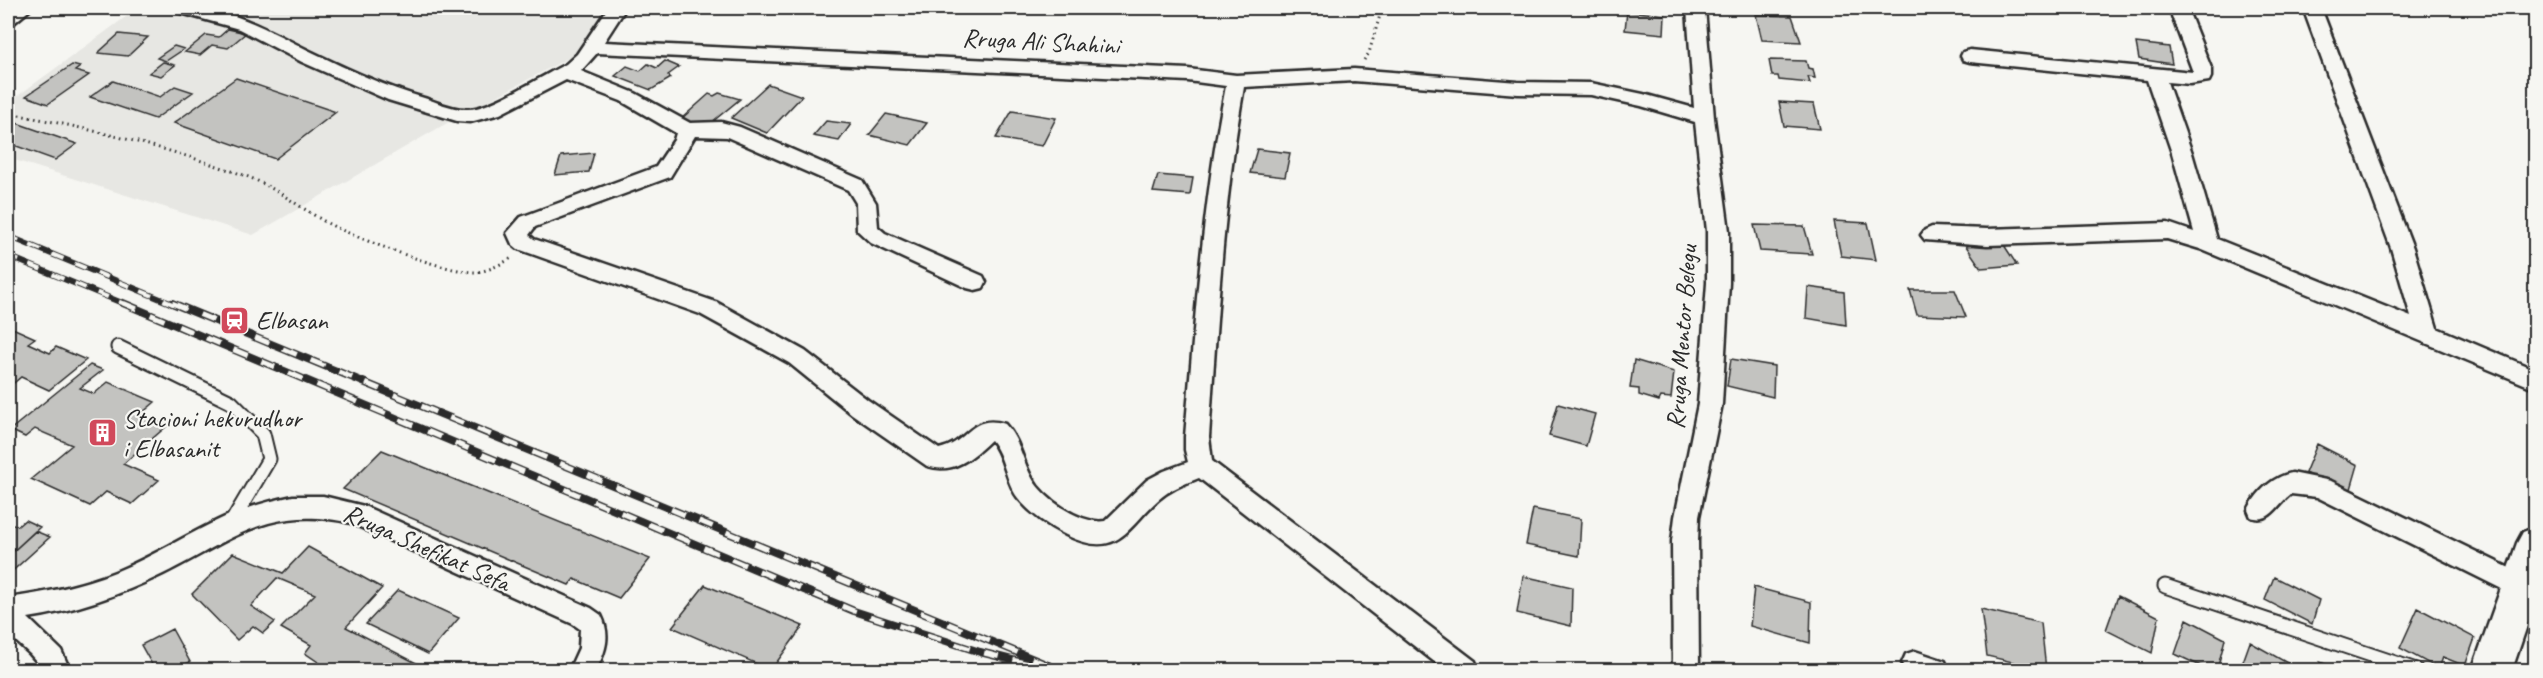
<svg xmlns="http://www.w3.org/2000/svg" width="2543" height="678" font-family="Caveat,sans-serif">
<rect width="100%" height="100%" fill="#f6f6f2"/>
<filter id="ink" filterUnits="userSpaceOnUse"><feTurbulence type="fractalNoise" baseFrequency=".0167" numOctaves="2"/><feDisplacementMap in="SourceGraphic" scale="12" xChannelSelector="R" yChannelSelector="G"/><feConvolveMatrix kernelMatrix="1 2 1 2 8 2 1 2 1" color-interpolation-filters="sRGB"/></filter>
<g filter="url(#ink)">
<path fill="#e7e7e3" d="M138 8H605L574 55 447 123 253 235 8 158V103Z"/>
<path fill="#c3c3c0" stroke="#2b2b2b" stroke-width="1.5" d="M1627 11 1665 15 1664 34 1625 30Z
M1756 15 1792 16 1801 42 1762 40Z
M228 29 246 33 228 48 212 45 200 55 185 52 206 35 219 37Z
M119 34 148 37 128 56 98 53Z
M2136 43 2169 47 2172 64 2139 59Z
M174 46 184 49 166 61 157 58Z
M1769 60 1806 61 1808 68 1813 69 1815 78 1808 77 1810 83 1779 80 1778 76H1772Z
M665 61 679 67 668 75 671 78 651 90 615 76 627 66 640 71 648 64 657 68Z
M163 62 175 65 161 76 149 73Z
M72 65 80 67 75 71 89 75 48 104 26 96Z
M236 78 336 112 275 159 174 123Z
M113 81 160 97 175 86 193 92 155 119 90 97Z
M768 84 802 96 767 133 731 118Z
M719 93 740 99 712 122 692 124 680 120 709 94 714 96Z
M1779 102 1814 104 1820 129 1784 126Z
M1012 111 1056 118 1042 146 996 138Z
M886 114 927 123 910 145 869 135Z
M8 120 77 144 55 160 8 143Z
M826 121 851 124 839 141 813 136Z
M1257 149 1290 153 1285 177 1250 173Z
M594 153 589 172 555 175 561 156Z
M1158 175 1193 178 1190 195 1153 192Z
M1834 221 1868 223 1876 260 1841 256Z
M1754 225 1804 226 1812 254 1760 251Z
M2002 242 2017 265 1981 268 1966 246Z
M1808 287 1844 292 1846 325 1806 318Z
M1910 290H1955L1966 317 1917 315Z
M8 326 35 338 28 343 50 353 56 347 86 360 49 390 21 377 8 388Z
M1731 359 1774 366 1773 397 1727 386Z
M1634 360 1674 372 1671 398 1661 397 1659 401 1639 395V389L1630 388Z
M90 365 103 370 80 388 94 394 108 382 155 402 141 414 168 425 123 464 159 480 132 504 106 492 90 506 31 479 72 445 35 429 25 437 10 430Z
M1558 404 1595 414 1586 446 1549 436Z
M2317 444 2358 465 2349 496 2305 473Z
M382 450 650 559 619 598 574 579 569 585 343 489Z
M1533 509 1581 519 1579 556 1526 545Z
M25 520 40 527 8 556V522L18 526Z
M35 531 50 537 8 575V556Z
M308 547 382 588 346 627 426 668 424 670H330L305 653 311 645 281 628 315 594 277 578 251 606 275 622 263 633 253 626 237 640 192 594 233 553 283 573Z
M1523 576 1572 587 1571 626 1517 613Z
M2274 577 2319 600 2312 624 2265 600Z
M705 585 803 626 771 670 672 627Z
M1754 587 1811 602 1810 643 1750 626Z
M398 590 459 618 428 654 366 624Z
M2118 596 2159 617 2152 653 2106 630Z
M2418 608 2475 638 2465 666 2443 657 2439 669 2400 648Z
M1981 609 2041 623 2046 670 1987 656Z
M2187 619 2225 639 2217 670H2209L2175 654Z
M172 629 190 662 174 670H155L141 645Z
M2250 642 2298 669V670H2240Z
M2320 662 2341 670H2318Z"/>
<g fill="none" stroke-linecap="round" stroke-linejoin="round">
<defs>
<path id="lane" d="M118 347 231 402 263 434 269 459 230 525
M2165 586 2416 670"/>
<path id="street" d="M12 8H32L14 23 8 25V11Z
M174 8C225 2 270 32 314 53 349 70 386 87 424 98 437 102 453 110 468 109 490 109 544 75 566 64L577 54 608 8H626L604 42 1188 69 1236 75 1354 69 1518 82 1591 83 1643 94 1694 108 1687 8H1705L1714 118 1729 231V283L1722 404 1699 517 1698 541 1699 670H1673L1672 541 1675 517 1698 404 1707 283V231L1695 122 1641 106 1591 95 1518 94 1354 81 1244 87C1223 203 1217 320 1209 437L1212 461 1475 661 1478 670H1445L1199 478C1184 484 1170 489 1158 500 1126 529 1118 560 1066 535 1048 526 1031 514 1018 498 1005 481 1005 457 991 440 973 457 954 475 927 466L852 414 789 363 700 314 518 249 512 244 507 233 521 217 656 167 674 140 676 133 621 101 566 80 500 114 470 122 457 121 388 100 302 62 239 29 177 12ZM597 53 1188 81 1226 86C1203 202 1195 319 1185 437V450L1188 462 1164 471 1147 480 1105 521C1082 525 1043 499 1032 478 1022 460 1020 440 1005 424 970 413 969 443 939 449L868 400 805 351 716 302 534 239 529 235 535 227 670 177 695 136 727 137 848 190 856 203 857 230 871 243 967 288 975 290 983 288 986 282 983 276 885 233 878 227 876 203 862 180 740 127 721 122 690 123 635 93 581 71Z
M2169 8H2187L2211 68V77L2209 81 2190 84 2167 82 2192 153 2217 239 2411 317 2391 248 2303 8H2321L2413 248 2437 328 2536 370V389L2200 249 2167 239 1987 245 1925 240 1921 235 1925 230 1932 227 1987 229 2168 223 2194 232 2172 153 2147 80 1970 62 1963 60 1961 56 1963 52 1970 50 2193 72Z
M2292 473 2331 481 2530 578 2534 586 2530 594 2521 597 2512 594 2317 497 2291 494C2277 504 2271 524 2251 517L2248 510C2257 492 2272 477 2292 473Z
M293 496H323L364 506 591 608 601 615C611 635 606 651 596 670H569L579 648 580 629 573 624 351 523C268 504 232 540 163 574 120 595 75 611 28 618L61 650 70 670H44L30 654 8 634V598C44 593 80 586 115 572 154 556 189 533 227 516 248 507 270 501 293 496Z
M1915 651 1945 661 1948 670H1905L1902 663 1906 654Z"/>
<path id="secondary" d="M2536 527V599L2512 670H2472L2517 543 2523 532Z"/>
</defs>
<use href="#lane" stroke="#2b2b2b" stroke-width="17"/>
<use href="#street" stroke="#2b2b2b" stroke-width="5"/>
<use href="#secondary" stroke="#2b2b2b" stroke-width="5"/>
<path stroke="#2b2b2b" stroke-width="3" stroke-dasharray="1.5 4" stroke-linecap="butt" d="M1364 60 1369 53 1382 8
M8 113C89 128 169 148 246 176 275 187 302 209 329 224 356 238 447 273 476 272 490 271 502 263 514 257"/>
<use href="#lane" stroke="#f6f6f2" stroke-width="13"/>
<use href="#street" fill="#f6f6f2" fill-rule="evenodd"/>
<use href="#secondary" fill="#f6f6f2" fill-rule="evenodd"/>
<defs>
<path id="rail-far1" d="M8 236 175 305
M8 256 127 305"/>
<path id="rail" d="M123 303 854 611 980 652 1029 664
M172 303 1060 670"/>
</defs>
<use href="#rail-far1" stroke="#2b2b2b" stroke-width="6"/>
<use href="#rail" stroke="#2b2b2b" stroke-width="8"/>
<use href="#rail-far1" stroke="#f6f6f2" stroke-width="4" stroke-dasharray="12" stroke-linecap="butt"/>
<use href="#rail" stroke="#f6f6f2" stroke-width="5" stroke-dasharray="15" stroke-linecap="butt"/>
</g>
</g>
<defs>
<symbol id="station-square" viewBox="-11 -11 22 22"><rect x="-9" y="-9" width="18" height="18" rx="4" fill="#d1495b" stroke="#f6f6f2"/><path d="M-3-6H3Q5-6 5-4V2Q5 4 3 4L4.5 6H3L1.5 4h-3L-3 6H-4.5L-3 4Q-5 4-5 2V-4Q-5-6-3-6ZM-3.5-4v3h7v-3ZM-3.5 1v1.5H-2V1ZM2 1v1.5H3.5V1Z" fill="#fff"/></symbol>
<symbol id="building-square" viewBox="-11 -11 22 22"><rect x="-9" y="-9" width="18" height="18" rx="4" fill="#d1495b" stroke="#f6f6f2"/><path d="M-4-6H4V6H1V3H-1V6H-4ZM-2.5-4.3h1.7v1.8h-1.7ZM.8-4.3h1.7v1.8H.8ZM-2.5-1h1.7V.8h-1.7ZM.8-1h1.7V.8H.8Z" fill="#fff"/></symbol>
</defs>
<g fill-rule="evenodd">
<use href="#station-square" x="218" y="304" width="33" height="33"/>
<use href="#building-square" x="86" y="416" width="33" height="33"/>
</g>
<g text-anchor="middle" stroke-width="4.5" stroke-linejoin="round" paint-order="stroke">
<g font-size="26" fill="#2b2b2b" stroke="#f6f6f2">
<text transform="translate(1041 41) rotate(3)" y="9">Rruga Ali Shahini</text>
<text transform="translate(1681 337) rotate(-86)" y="9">Rruga Mentor Belegu</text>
<text transform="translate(427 547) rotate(24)" y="9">Rruga Shefikat Sefa</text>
</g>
<g font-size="26" fill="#2b2b2b" stroke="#f6f6f2" text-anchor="start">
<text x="256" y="329">Elbasan</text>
<text x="123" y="427">Stacioni hekurudhor<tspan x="123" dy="30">i Elbasanit</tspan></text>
</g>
</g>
<rect width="2543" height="678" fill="none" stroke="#f6f6f2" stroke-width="30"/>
<rect x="15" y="15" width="2513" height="648" fill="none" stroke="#2b2b2b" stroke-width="2" filter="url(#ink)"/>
</svg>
